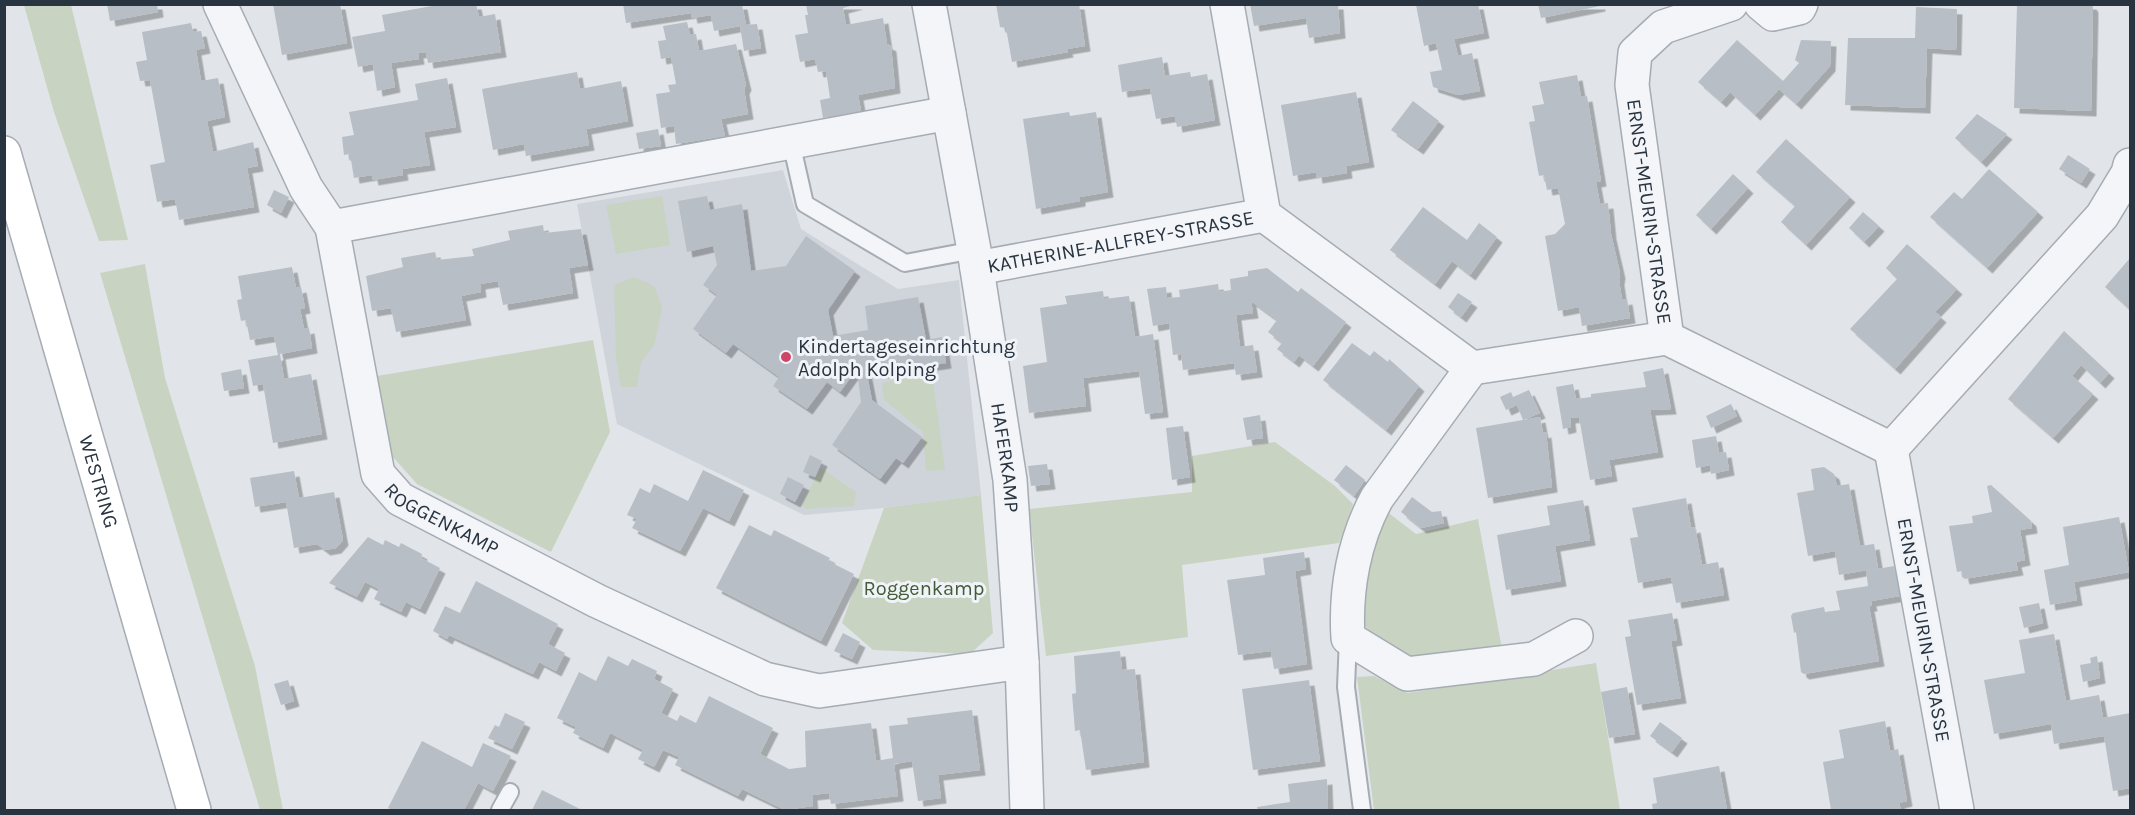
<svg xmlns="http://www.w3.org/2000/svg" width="2135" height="815" font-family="Karla,sans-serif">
<defs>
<filter id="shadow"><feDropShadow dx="5.5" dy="5.5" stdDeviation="0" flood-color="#0004"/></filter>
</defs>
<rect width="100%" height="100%" fill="#e1e5e9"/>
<path fill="#cfd4db" d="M783 170 801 229 898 289 959 280 981 495 884 508 804 515 617 424 577 204Z"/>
<path fill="#c8d3c2" d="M24 5H71L128 240 99 241 54 112Z
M662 196 670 245 616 254 606 205Z
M145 264 165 378 255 666 283 810H260L100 273Z
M634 277 654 286 662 307 655 343 641 363 637 387H621L616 359 614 285Z
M593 340 610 432 551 552 417 484 393 457 371 377Z
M932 373 945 470 926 471 923 432 884 400 882 383Z
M1275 442 1335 486 1353 504 1339 543 1182 565 1188 637 1046 656 1029 509 1192 492V456Z
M821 468 856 492 854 506 807 509 801 505Z
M981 495 993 633 970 654 873 650 842 623 884 508Z
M1386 511 1416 534 1478 519 1502 649 1413 662 1379 643 1362 622 1359 573Z
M1596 663 1620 810H1374L1357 677 1374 676 1408 693Z"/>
<path fill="#b8bec6" filter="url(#shadow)" d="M107 4H157L158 12 110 21Z
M273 4H340L347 43 282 55Z
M443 4H476L479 17 495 14 501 52 428 63 426 52 418 53 419 59 391 63 395 87 377 91 373 64 358 67 352 37 385 31 382 15Z
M623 4H742L746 25 757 24 761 48 744 51 740 26 714 31 711 15 692 18 691 13 626 23Z
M806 4H858L843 8 846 25 883 18 887 44 891 46 895 88 858 95 861 111 823 118 820 100 830 98 826 71 818 72 815 59 800 62 795 35 808 33 805 15H808Z
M996 4H1079L1085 46 1067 49 1068 52 1012 62 1006 28 1000 27Z
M1250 4H1338L1340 33 1309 38 1306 18 1254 26Z
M1478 4 1484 33 1454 39 1458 56 1472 53 1480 91 1458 95 1433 87 1430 72 1442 70 1436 43 1424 46 1416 5Z
M1538 4H1600V6L1541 18Z
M2091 4 2093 7 2091 111 2014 108 2017 5Z
M1916 7 1957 9 1956 50 1927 48 1925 108 1845 105 1848 38H1915Z
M687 22 690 35 696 34 699 51 736 44 746 85 744 89 748 114 721 119 725 136 676 144 674 126 661 128 656 94 670 92 668 85 676 84 671 57 661 59 658 41 666 40 663 26Z
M191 23 193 32 201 31 205 48 196 50 201 81 218 78 225 117 207 121 213 152 253 142 258 166 247 168 254 207 179 220 175 199 157 202 150 165 165 162 150 80 140 81 136 62 147 60 142 32Z
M1737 40 1783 81 1799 63 1795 60 1801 40 1831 41 1830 66 1796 104 1779 89 1755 115 1730 92 1721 102 1698 82Z
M1162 57 1165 76 1190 72 1191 77 1207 74 1215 120 1177 127 1175 116 1156 119 1150 88 1122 92 1118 65Z
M577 72 580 89 621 81 628 121 586 129 589 145 526 156 524 144 493 150 482 89Z
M1577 75 1581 97 1587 96 1601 181 1596 182 1600 204 1608 203 1611 234 1620 273 1619 280 1622 300 1627 299 1630 318 1582 326 1579 307 1558 311 1545 236 1555 234 1565 224 1558 188 1547 190 1544 175 1539 176 1529 122 1535 121 1532 106 1544 104 1539 82Z
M447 78 456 127 424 132 430 165 402 169 403 175 373 180 372 175 354 178 350 154 344 155 342 137 354 135 349 112 418 100 415 84Z
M1356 92 1369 162 1346 166 1347 173 1317 178 1316 172 1293 176 1281 105Z
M1413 101 1439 121 1418 149 1391 130Z
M1069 112 1070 116 1096 112 1108 192 1080 197V201L1036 209 1023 119Z
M1977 114 2007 134 1981 162 1955 138Z
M658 129 661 146 639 149 636 133Z
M1786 139 1850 197 1806 245 1781 222 1795 206 1756 172Z
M2068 155 2090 169 2081 183 2059 169Z
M1989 169 2038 212 1987 268 1930 217 1954 192 1962 199Z
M1733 174 1748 188 1711 229 1696 215Z
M274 190 289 197 281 213 267 205Z
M707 196 710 210 742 204 751 271 786 266 806 236 855 271 828 310 833 336 868 330 865 306 918 297 926 340 942 337 946 363 882 373 879 362 865 364 872 400 922 437 903 463 896 458 880 479 832 445 861 402 858 378 853 374 840 392 827 382 807 409 773 386 779 377 733 344 726 353 693 329 717 295 703 285 717 265 713 246 687 252 678 201Z
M1423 207 1467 240 1479 223 1497 237 1470 275 1452 261 1435 284 1390 250Z
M1863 212 1879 226 1864 242 1849 228Z
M543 225 544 233 581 229 588 265 569 268 573 293 503 305 498 281 480 284 481 292 461 296 466 320 396 332 391 308 372 311 366 276 403 267 401 258 435 252 437 260 474 256 472 249 510 240 508 231Z
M1907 244 1957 289 1935 312 1941 317 1895 369 1850 329 1897 279 1886 268Z
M2130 258V310L2105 287Z
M292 267 296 288 301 287 305 308 300 309 304 329 309 328 312 348 280 354 284 379 311 374 322 434 273 443 263 384 253 386 248 360 278 355 274 336 250 340 246 320 241 321 237 300 242 299 238 276Z
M1267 268 1298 292 1301 288 1346 322 1313 366 1299 355 1294 362 1277 349 1282 343 1268 332 1277 320 1251 301 1253 313 1236 315 1240 347 1253 345 1257 372 1236 375 1234 363 1183 370 1181 354 1173 355 1169 323 1153 326 1147 289 1166 287 1167 298 1180 297 1179 290 1218 284 1219 292 1231 290 1230 279 1248 276V271Z
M1103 291 1104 299 1129 296 1135 337 1153 334 1163 412 1145 414 1139 371 1083 378 1086 406 1029 413 1023 366 1047 362 1040 308 1067 304 1065 296Z
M1458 293 1472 302 1461 317 1448 307Z
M2064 331 2109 373 2100 383 2081 365 2072 376 2093 394 2053 438 2008 399Z
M1352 343 1370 356 1374 351 1388 362 1389 359 1419 386 1386 430 1323 380Z
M1663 368 1671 409 1650 410 1658 452 1609 460 1612 476 1590 480 1579 417 1570 418 1571 427 1563 429 1556 387 1573 384 1576 399 1591 397V394L1646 387 1643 372Z
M241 369 244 388 224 391 221 373Z
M1529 390 1540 413 1523 420 1540 417 1543 433 1546 432 1552 487 1488 498 1476 428 1523 420 1517 405 1506 410 1500 397 1511 392 1513 397Z
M1731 404 1737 416 1711 428 1706 416Z
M1260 415 1263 438 1247 440 1243 418Z
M1183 426 1190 477 1172 480 1166 428Z
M1716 436 1719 453 1726 452 1729 470 1711 474 1710 465 1696 468 1692 440Z
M810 455 822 461 815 477 803 472Z
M1047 464 1050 484 1031 486 1028 466Z
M1346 465 1365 480 1354 496 1334 480Z
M1824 467 1834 474 1837 486 1849 484 1860 546 1874 544 1878 568 1839 575 1835 551 1808 556 1797 493 1814 490 1811 469Z
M703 470 744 490 729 521 703 508 680 551 632 528 637 519 627 515 640 488 650 493 654 484 688 501Z
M294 471 299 498 334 492 343 540 336 548 325 550 317 544 294 548 286 502 255 507 250 478Z
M788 477 804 485 795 502 780 494Z
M1991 485 2031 521 2032 528 2020 530 2025 560 2016 562 2018 570 1964 579 1962 571 1957 572 1949 526 1973 523 1972 516 1992 512 1987 486Z
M1412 497 1432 512 1441 511 1444 523 1421 528 1401 512Z
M1686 498 1691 528 1695 527 1702 565 1718 562 1724 595 1676 603 1671 577 1638 583 1630 538 1638 537 1632 508Z
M1583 500 1590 540 1555 546 1561 581 1506 590 1497 535 1550 525 1547 506Z
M2119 517 2129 572 2074 582 2077 600 2050 605 2044 570 2069 565 2063 527Z
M749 525 771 536 774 530 830 558 828 561 854 574 821 641 716 588Z
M368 537 383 545 385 540 399 547 401 543 422 554 421 558 440 568 420 609 406 602 401 612 374 599 379 589 365 582 357 597 329 583Z
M1304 552 1306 569 1295 571 1307 664 1274 669 1271 651 1238 655 1227 580 1265 575 1263 558Z
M1894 566 1900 596 1871 601 1872 606H1869L1879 661 1804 674 1801 672 1796 632 1794 633 1791 616 1793 613 1824 607 1825 612 1840 610 1836 591 1868 586 1866 571Z
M476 581 558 624 548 644 565 653 556 671 539 662 533 674 449 635 447 639 433 631 445 606 460 613Z
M2039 603 2043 623 2024 628 2019 607Z
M1672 613 1677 640 1671 641 1681 698 1637 705 1625 637 1631 636 1628 620Z
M843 633 860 642 852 659 834 651Z
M2054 634 2066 701 2099 695 2103 718 2130 713V788L2113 791 2104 736 2054 744 2051 724 1994 734 1984 680 2025 673 2019 640Z
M1120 651 1122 670 1135 669 1144 762 1086 770 1080 730 1075 731 1072 694 1076 693 1074 656Z
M608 656 628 666 632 659 657 671 654 679 673 689 661 713 677 721 680 715 696 723 709 696 773 728 760 754 789 769 806 767 805 731 871 723 876 761 893 758 889 726 908 724 907 718 972 710 980 770 938 775 941 798 918 801 912 761 894 764 898 796 831 804 829 793 812 795 813 806 785 810 742 789 738 796 728 791 675 765 679 757 663 750 654 767 638 759 643 750 610 733 603 748 573 733 576 727 557 718 579 672 596 681Z
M2097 656 2100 678 2083 682 2080 665 2091 663 2090 658Z
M288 680 294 701 281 705 274 684Z
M1309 680 1320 761 1253 770 1242 689Z
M1627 687 1635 734 1609 738 1601 692Z
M505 713 525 722 512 749 488 738 495 725 499 727Z
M1885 721 1890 751 1898 749 1907 801 1899 803 1901 810H1831L1823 762 1844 758 1839 730Z
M1660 722 1682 738 1672 752 1650 736Z
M422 741 472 767 483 743 511 756 493 791 478 783 464 810H392L388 808Z
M1719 766 1727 810H1653L1652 804 1657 803 1653 778Z
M1327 779 1328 810H1258L1257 807 1290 802 1288 784Z
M542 790 582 810H532Z"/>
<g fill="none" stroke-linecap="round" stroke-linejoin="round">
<defs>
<path id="lane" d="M791 142 805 204 905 263 974 250
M1348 638 1346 687 1362 810
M500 810 510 792"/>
<g id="street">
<path d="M220 4 306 188 332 227"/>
<path id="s1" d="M929 4 974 250 1010 480 1022 662 1027 810"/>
<path d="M1227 4 1264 215 1472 368 1667 338"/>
<path id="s2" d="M1731 4 1663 27 1635 53 1632 85 1667 338 1891 449"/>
<path d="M1761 4 1773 14 1799 8 1801 4"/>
<path id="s3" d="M949 113 332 227 378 474 400 499 597 601 765 679 819 691 1022 662"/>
<path id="s4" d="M977 268 1264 215"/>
<path d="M1472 368 1377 498C1354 540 1345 590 1348 638L1407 674 1534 659 1576 636"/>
<path d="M1957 810 1891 449 2102 216 2128 173 2130 165"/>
</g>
<g id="secondary">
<path id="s5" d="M4 153 194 810"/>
</g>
</defs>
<use href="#lane" stroke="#a6acb3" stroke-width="20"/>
<use href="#street" stroke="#a6acb3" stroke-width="36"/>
<use href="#secondary" stroke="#a6acb3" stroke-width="36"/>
<use href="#lane" stroke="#f3f5f8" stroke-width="16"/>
<use href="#street" stroke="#f3f5f8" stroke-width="33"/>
<use href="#secondary" stroke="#fff" stroke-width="33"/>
</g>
<circle fill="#cd4667" stroke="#f0f3f7" stroke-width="2" cx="786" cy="357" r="6"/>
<g text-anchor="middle" stroke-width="6" stroke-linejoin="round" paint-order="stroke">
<g font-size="20" fill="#293441" stroke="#f0f3f7">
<text dy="7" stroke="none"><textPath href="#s2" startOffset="270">ERNST-MEURIN-STRASSE</textPath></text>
<text dy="7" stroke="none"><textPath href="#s4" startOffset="146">KATHERINE-ALLFREY-STRASSE</textPath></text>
<text dy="7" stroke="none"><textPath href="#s1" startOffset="460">HAFERKAMP</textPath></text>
<text dy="7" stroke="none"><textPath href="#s5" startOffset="342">WESTRING</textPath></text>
<text dy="7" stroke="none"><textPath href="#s3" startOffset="958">ROGGENKAMP</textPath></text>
<text transform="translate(1924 630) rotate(80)" y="7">ERNST-MEURIN-STRASSE</text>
</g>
<g font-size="20" fill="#293441" stroke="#f0f3f7" text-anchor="start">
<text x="798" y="353">Kindertageseinrichtung<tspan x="798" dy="23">Adolph Kolping</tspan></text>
</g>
<g font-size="20" fill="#415c36" stroke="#f0f3f7">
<text x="924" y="595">Roggenkamp</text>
</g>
</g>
<rect width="2135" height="815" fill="none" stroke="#293441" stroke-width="12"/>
</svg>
